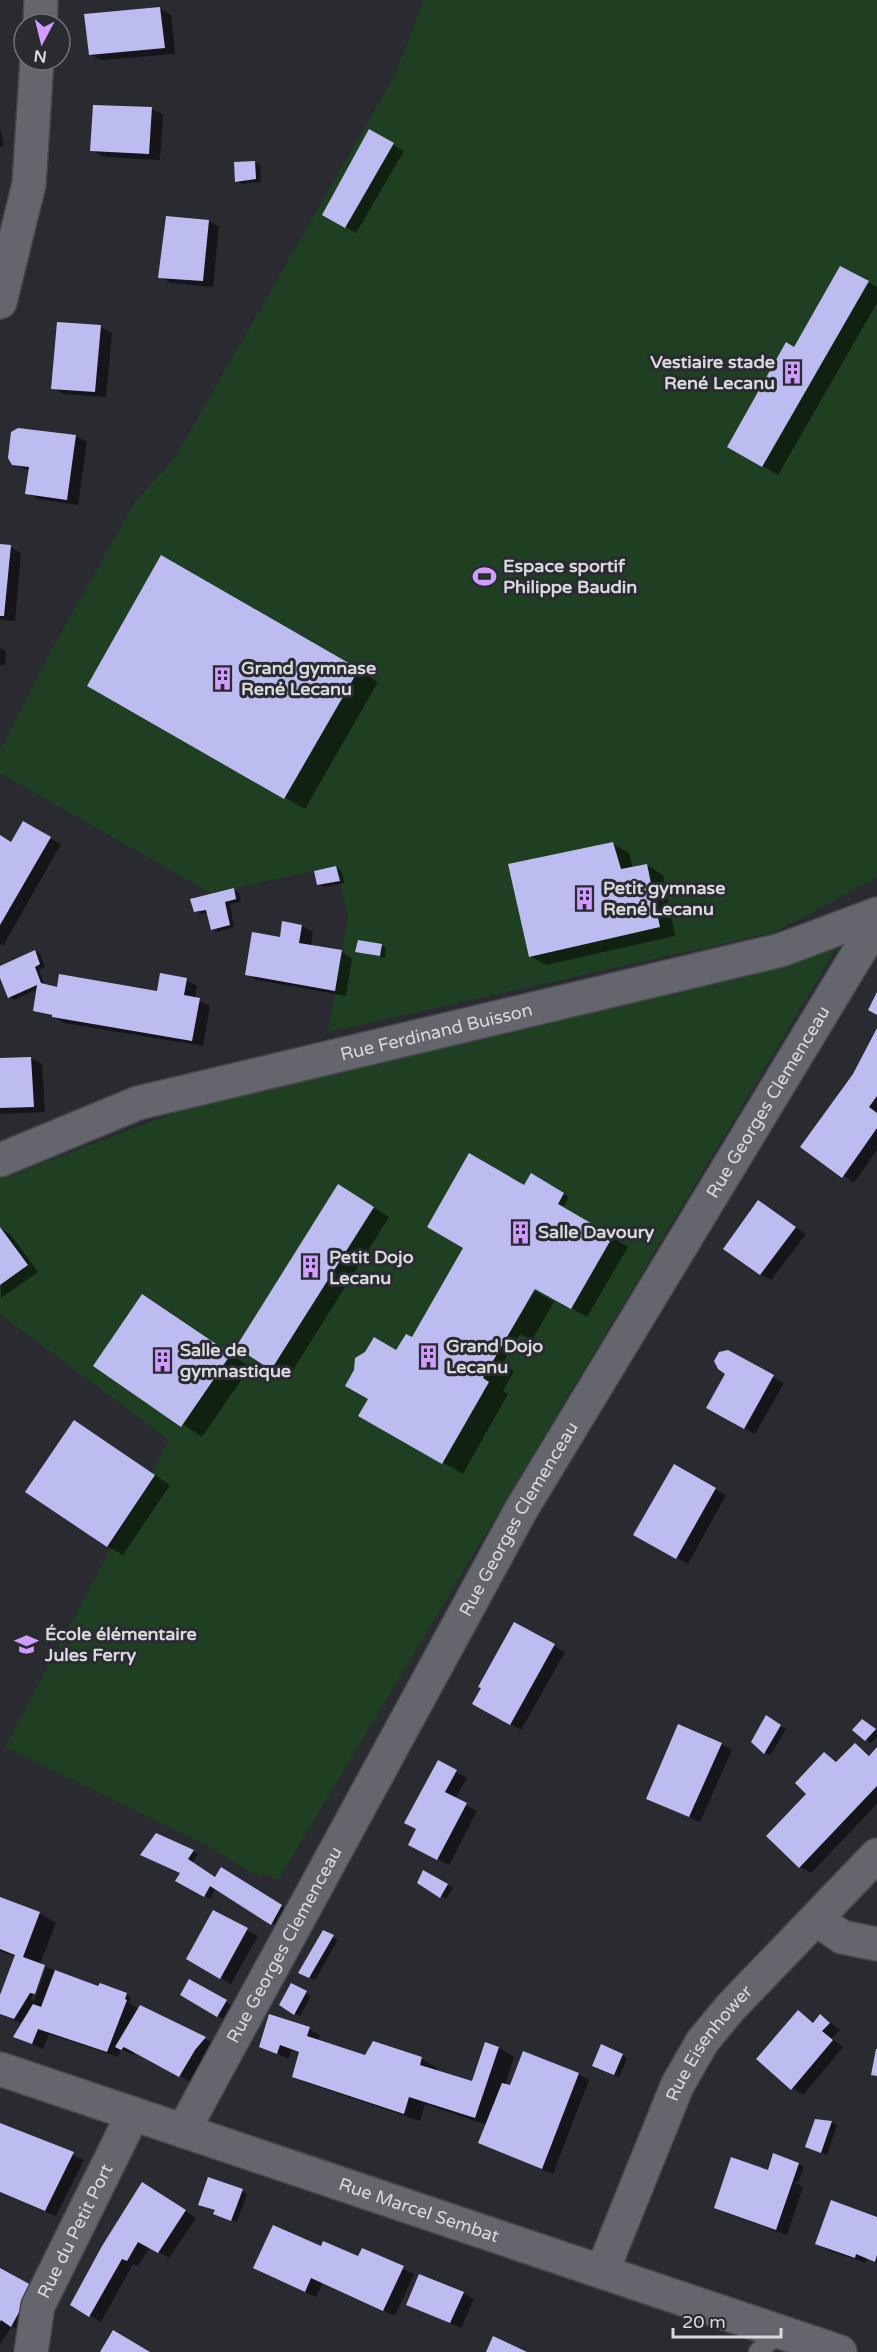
<svg xmlns="http://www.w3.org/2000/svg" width="877" height="2352" font-family="'Varela Round',sans-serif">
<rect width="100%" height="100%" fill="#2a2a31"/>
<path fill="#1f3f23" d="M424 0H877V877L775 932 328 1032 348 916 336 866 211 893 0 773V750L52 649 135 502 174 459 395 75Z
M839 944 278 1880 263 1873 260 1877 206 1845 5 1747 169 1440 0 1314V1179L209 1100Z"/>
<path fill="#0007" d="M160 9 171 15 175 54 101 60 90 54Z
M152 109 163 115 160 160 103 157 92 150Z
M0 127 4 147H0Z
M370 131 404 151 356 233 324 214Z
M255 162 260 165 261 182 242 184 237 181Z
M209 221 219 227 213 287 171 283 160 277Z
M868 282 877 287V303L778 475 729 446Z
M101 327 112 333 106 397 64 394 53 388Z
M18 429 76 436 87 442 78 505 38 499 27 493 30 471 13 464Z
M0 546 10 547 21 553 15 621 0 620Z
M162 557 378 682 305 809 89 686Z
M0 648 6 651 5 665H0Z
M24 823 61 844 3 946 0 944V837L12 844Z
M613 844 629 853 633 868 647 865 663 875 675 936 546 965 530 956Z
M336 867 341 870 345 883 324 887 318 884Z
M234 890 239 893 241 902 230 904 234 927 218 932 212 929 208 913 201 914 196 911Z
M284 923 302 926 313 932 311 946 341 951 352 958 346 996 257 980 246 974 281 939Z
M381 945 386 948 385 958 357 951Z
M35 951 40 954 45 967 39 970 45 986 56 988 158 993 186 980 197 986 195 999 210 1006 203 1046 64 1023 52 1016 34 1011 38 989 14 1000 9 997 0 974V968Z
M877 1032V1150L854 1183 802 1147 854 1075Z
M31 1058 42 1064 45 1112 0 1114V1059Z
M537 1178 569 1197 564 1206 553 1201 552 1203 628 1247 587 1317 429 1226 525 1187Z
M354 1195 389 1217 288 1378 272 1369Z
M759 1202 806 1234 771 1280 760 1274Z
M0 1228 10 1234 38 1272 1 1298Z
M463 1250 554 1302 532 1340 520 1334 502 1364 514 1371 503 1391 508 1394 463 1474 360 1415 397 1352 424 1346Z
M143 1296 250 1367 202 1437 95 1366Z
M728 1352 784 1383 755 1434 708 1408 727 1373Z
M90 1431 170 1485 123 1555 107 1546Z
M674 1466 726 1495 688 1564 635 1535Z
M515 1624 565 1652 521 1730 474 1703Z
M767 1717 786 1729 770 1756 753 1742Z
M868 1724 877 1731V1737L871 1743 854 1730Z
M721 1744 732 1750 700 1822 648 1799Z
M855 1744 871 1756 877 1749V1804L811 1873 800 1867 768 1836 808 1793 825 1754 838 1762Z
M438 1762 467 1778 455 1799 477 1811 449 1865 421 1850Z
M193 1851 198 1854 192 1863 216 1879 233 1875 292 1913 282 1929 216 1888 210 1899 177 1880 182 1873 142 1854Z
M424 1872 453 1888 446 1899 419 1883Z
M0 1898 40 1913 56 1923 40 1964 46 1967H43L31 2000 34 2001 46 1967 98 1988 126 1994 131 1997 129 2003 139 2009 141 2007 215 2044 205 2056 191 2082 135 2052 133 2055 121 2049 118 2057 49 2034 43 2049 15 2037 23 2024 0 2014V1999L16 1957 0 1951Z
M214 1912 258 1936 231 1984 188 1958Z
M323 1932 338 1940 315 1980 300 1972Z
M189 1981 231 2005 223 2019 182 1995Z
M291 1985 311 1996 300 2016 281 2005Z
M798 2012 815 2023 820 2016 831 2023 840 2030 832 2038 843 2047 803 2095 792 2088Z
M309 2029 320 2035 318 2041 364 2057 421 2058 437 2068 436 2071 473 2083 499 2048 514 2057 505 2085 511 2087 578 2074 589 2080 553 2174 480 2143 487 2125 425 2104 420 2121 304 2082 293 2076 300 2053 291 2050 289 2059 261 2046Z
M622 2055 627 2058 619 2077 599 2068Z
M816 2120 832 2122 837 2125 827 2155 812 2149Z
M0 2124 84 2160 56 2216 0 2193Z
M798 2164 804 2167 798 2182H794L803 2187 787 2235 726 2213 716 2207 774 2174Z
M153 2190 196 2218 169 2258 150 2247 138 2266 133 2264 101 2322 72 2305Z
M242 2191 247 2194 237 2222 220 2216Z
M877 2218V2263L867 2259 866 2263 828 2250 817 2243Z
M322 2248 359 2258 363 2250 414 2274 395 2316 323 2283 316 2297 266 2274Z
M0 2270 44 2294 23 2332 12 2326 0 2344Z
M463 2293 474 2299 461 2328 419 2310Z"/>
<path fill="#bdbcf1" d="M160 7 165 48 89 55 84 14Z
M93 105 152 107 149 154 90 151Z
M369 129 394 143 345 228 322 215Z
M255 161 256 179 235 182 234 162Z
M166 216 209 220 203 281 158 278Z
M840 266 869 281 762 467 727 447 786 342 794 347Z
M57 322 101 325 95 392 51 389Z
M18 428 76 435 67 500 25 494 29 467 12 465 8 458 11 432Z
M0 544 11 545 4 616H0Z
M161 555 359 669 284 799 87 686Z
M23 821 51 837 0 925V835L11 842Z
M613 842 621 869 647 864 660 927 529 957 508 864Z
M336 866 340 881 317 885 314 871Z
M234 888 236 899 225 902 230 925 211 930 206 910 194 912 190 899Z
M282 921 302 925 299 943 342 950 335 991 245 975 252 932 280 937Z
M358 940 382 944 380 956 355 952Z
M35 950 40 964 35 967 41 983 57 987 59 974 157 991 160 973 187 978 184 995 200 998 192 1041 52 1017V1015L33 1011 37 985 8 998 0 978V966Z
M877 992V1015L868 1010Z
M877 1028V1096L869 1107 877 1113V1128L842 1178 800 1147 853 1074Z
M31 1057 34 1107 0 1108V1058Z
M469 1153 524 1185 531 1173 564 1193 558 1204 613 1236 571 1309 535 1289 483 1378 489 1382 442 1464 358 1416 368 1399 345 1386 354 1370 355 1358 365 1352 374 1337 396 1350 406 1334 412 1337 463 1248 427 1227Z
M338 1184 374 1207 271 1370 236 1347Z
M758 1200 796 1227 760 1275 723 1249Z
M0 1227 28 1265 0 1285Z
M142 1294 231 1354 181 1427 93 1366Z
M728 1350 774 1375 744 1429 706 1408 725 1374 718 1369 714 1361 719 1352Z
M74 1420 155 1475 107 1547 25 1492Z
M674 1464 716 1488 676 1559 633 1535Z
M514 1622 555 1644 510 1725 472 1704 481 1688 478 1687Z
M766 1715 781 1725 764 1754 751 1742Z
M862 1719 876 1729 865 1741 852 1730Z
M678 1724 722 1743 689 1817 646 1799Z
M855 1743 869 1756 877 1747V1786L799 1868 766 1836 806 1794 795 1783 824 1752 836 1762Z
M438 1760 457 1770 445 1792 467 1803 437 1860 408 1845 416 1829 404 1823Z
M156 1833 194 1850 188 1859 215 1877 221 1867 282 1905 271 1925 210 1886 204 1897 175 1881 180 1873 140 1855Z
M423 1870 448 1884 440 1898 417 1883Z
M0 1897 40 1912 23 1957 45 1965 35 1994 30 1993 14 2019 0 2014V1995L15 1955 0 1949Z
M213 1910 248 1928 220 1979 186 1959Z
M323 1930 334 1935 309 1978 298 1973Z
M55 1970 98 1986 100 1983 127 1993 125 1999 127 2000 107 2052 38 2029 32 2044 13 2037 33 2004 41 2007Z
M189 1979 227 2000 217 2017 180 1995Z
M291 1983 307 1991 294 2015 279 2005Z
M140 2005 206 2037 195 2050 179 2077 124 2047 121 2050 115 2047Z
M798 2010 813 2023 820 2014 830 2023 822 2031 833 2040 791 2090 756 2059Z
M269 2014 310 2027 307 2036 365 2055 373 2041 422 2057 420 2065 472 2081 485 2042 499 2047 475 2118 409 2097 404 2114 292 2077 299 2052 280 2045 277 2054 259 2047Z
M601 2044 623 2054 614 2075 592 2066Z
M876 2049H877V2076L871 2075Z
M523 2051 579 2073 542 2169 478 2143 502 2083 510 2085Z
M815 2119 832 2121 821 2153 805 2147Z
M0 2123 74 2152 45 2211 0 2192Z
M773 2153 799 2163 776 2230 714 2208 731 2157 768 2170Z
M208 2177 243 2189 231 2221 213 2214 215 2210 198 2205Z
M142 2182 186 2210 158 2253 138 2242 127 2261 122 2259 89 2317 70 2305 102 2246Z
M831 2200 877 2217V2255L875 2262 856 2254 855 2258 815 2244Z
M273 2225 321 2246 323 2241 358 2256 362 2248 404 2266 383 2311 311 2278 305 2292 253 2268Z
M0 2268 33 2286 11 2327 1 2320 0 2322Z
M419 2274 464 2292 450 2323 406 2305Z
M113 2330 150 2352H100Z
M493 2336 527 2352H486Z"/>
<g fill="none" stroke-linecap="round" stroke-linejoin="round">
<defs>
<path id="service" d="M758 2352 780 2332"/>
<g id="minor">
<path d="M40 24 41 0"/>
<path d="M0 302 29 184 37 60"/>
<path id="s1" d="M0 1160 138 1103 781 950 877 914"/>
<path d="M816 1919 842 1937 877 1944"/>
<path id="s2" d="M183 2131 521 1510 877 922"/>
<path id="s3" d="M602 2272 677 2086 702 2042 730 2008 877 1855"/>
<path id="s4" d="M31 2352 38 2306 133 2114"/>
</g>
<g id="secondary">
<path id="s5" d="M0 2069 840 2352"/>
</g>
</defs>
<use href="#service" stroke="#46474c" stroke-width="21"/>
<use href="#minor" stroke="#46474c" stroke-width="36"/>
<use href="#secondary" stroke="#46474c" stroke-width="36"/>
<use href="#service" stroke="#65656d" stroke-width="18"/>
<use href="#minor" stroke="#65656d" stroke-width="33"/>
<use href="#secondary" stroke="#65656d" stroke-width="33"/>
</g>
<defs>
<symbol id="building-bare" viewBox="-9 -9 18 18"><path d="M-4-6H4V6H1V3H-1V6H-4ZM-2.5-4.3h1.7v1.8h-1.7ZM.8-4.3h1.7v1.8H.8ZM-2.5-1h1.7V.8h-1.7ZM.8-1h1.7V.8H.8Z" fill="#d09dff" stroke="#2a2a31" stroke-width="2.5" paint-order="stroke"/></symbol>
<symbol id="stadium-bare" viewBox="-9 -9 18 18"><path d="M0-5a6.5 5 0 1 0 0 10a6.5 5 0 1 0 0-10ZM-3.5-1.8h7v3.6h-7Z" fill="#d09dff" stroke="#2a2a31" stroke-width="2.5" paint-order="stroke"/></symbol>
<symbol id="school-bare" viewBox="-9 -9 18 18"><path d="M0-5L7-2L0 1L-7-2ZM-4 1L0 2.5L4 1V4Q0 6-4 4Z" fill="#d09dff" stroke="#2a2a31" stroke-width="2.5" paint-order="stroke"/></symbol>
</defs>
<g fill-rule="evenodd">
<use href="#building-bare" x="776" y="356" width="33" height="33"/>
<use href="#stadium-bare" x="468" y="560" width="33" height="33"/>
<use href="#building-bare" x="206" y="662" width="33" height="33"/>
<use href="#building-bare" x="568" y="882" width="33" height="33"/>
<use href="#building-bare" x="504" y="1216" width="33" height="33"/>
<use href="#building-bare" x="294" y="1250" width="33" height="33"/>
<use href="#building-bare" x="412" y="1340" width="33" height="33"/>
<use href="#building-bare" x="146" y="1344" width="33" height="33"/>
<use href="#school-bare" x="10" y="1628" width="33" height="33"/>
</g>
<g text-anchor="middle" stroke-width="6" stroke-linejoin="round" paint-order="stroke">
<g font-size="18" font-weight="bold" fill="#d9dade" stroke="#2a2a31" text-anchor="start">
<text x="775" y="368" text-anchor="end">Vestiaire stade<tspan x="775" dy="21">René Lecanu</tspan></text>
<text x="503" y="572">Espace sportif<tspan x="503" dy="21">Philippe Baudin</tspan></text>
<text x="241" y="674">Grand gymnase<tspan x="241" dy="21">René Lecanu</tspan></text>
<text x="603" y="894">Petit gymnase<tspan x="603" dy="21">René Lecanu</tspan></text>
<text x="538" y="1238">Salle Davoury</text>
<text x="329" y="1263">Petit Dojo<tspan x="329" dy="21">Lecanu</tspan></text>
<text x="446" y="1352">Grand Dojo<tspan x="446" dy="21">Lecanu</tspan></text>
<text x="180" y="1356">Salle de<tspan x="180" dy="21">gymnastique</tspan></text>
<text x="45" y="1640">École élémentaire<tspan x="45" dy="21">Jules Ferry</tspan></text>
</g>
<g font-size="18" fill="#d9dade" stroke="#2a2a31">
<text dy="6" stroke="none"><textPath href="#s1" startOffset="456">Rue Ferdinand Buisson</textPath></text>
<text dy="6" stroke="none"><textPath href="#s2" startOffset="1184">Rue Georges Clemenceau</textPath></text>
<text dy="6" stroke="none"><textPath href="#s2" startOffset="698">Rue Georges Clemenceau</textPath></text>
<text dy="6" stroke="none"><textPath href="#s2" startOffset="212">Rue Georges Clemenceau</textPath></text>
<text dy="6" stroke="none"><textPath href="#s3" startOffset="254">Rue Eisenhower</textPath></text>
<text dy="6" stroke="none"><textPath href="#s5" startOffset="442">Rue Marcel Sembat</textPath></text>
<text dy="6" stroke="none"><textPath href="#s4" startOffset="130">Rue du Petit Port</textPath></text>
</g>
</g>
<g transform="translate(42 42) rotate(187)"><circle r="28" fill="#2a2a31" stroke="#707076" stroke-width="1.5"/>
<path d="M0-4.5L10 22L0 15L-10 22Z" fill="#d09dff"/>
<text y="-9" font-size="16" font-weight="bold" text-anchor="middle" fill="#d9dade">N</text>
</g>
<path d="M673 2328v9h108v-9" fill="none" stroke="#d9dade" stroke-width="3"/>
<text x="682" y="2328" font-size="18" fill="#d9dade" stroke="#2a2a31" stroke-width="4.5" paint-order="stroke">20 m</text>
</svg>
